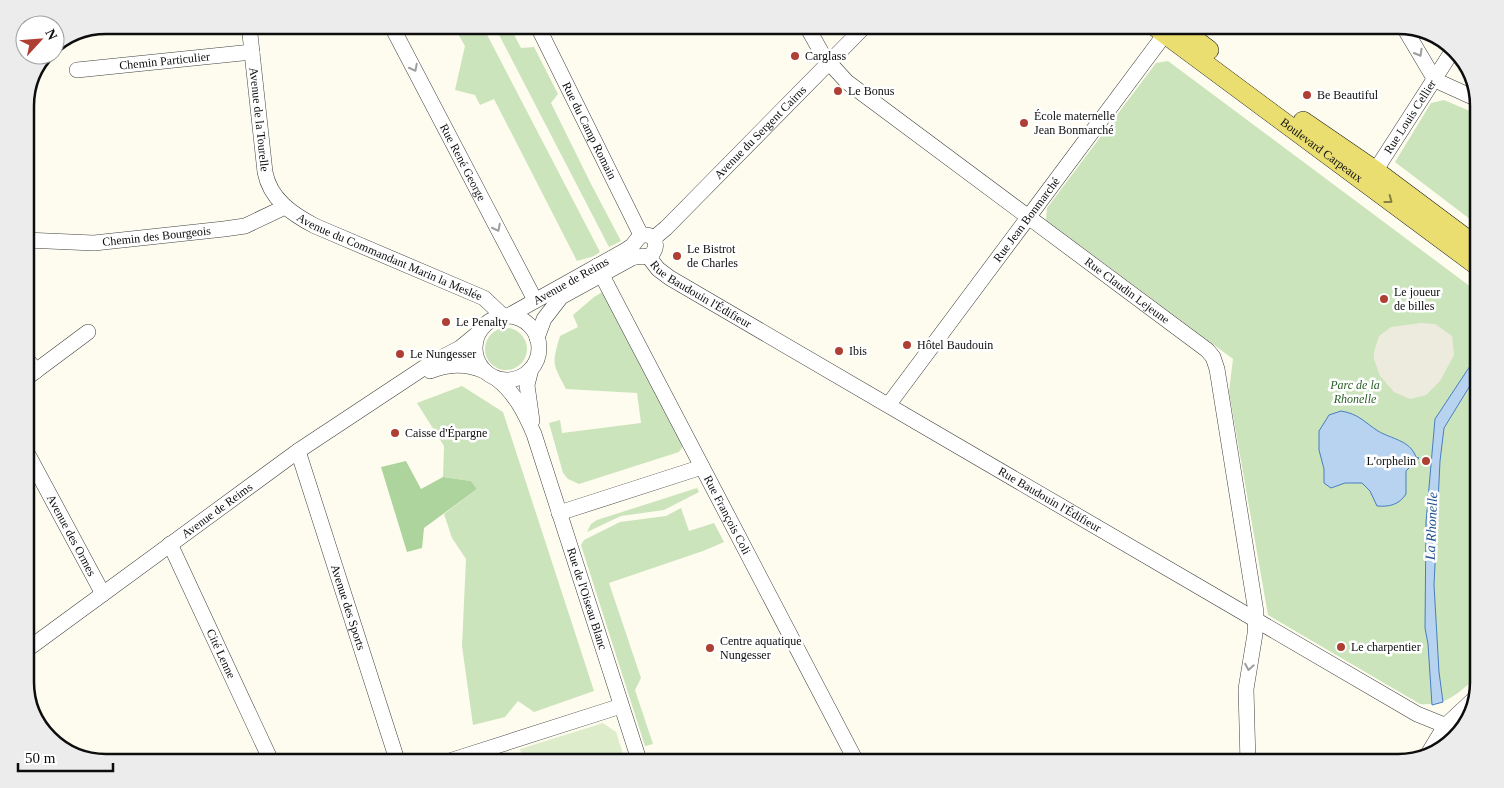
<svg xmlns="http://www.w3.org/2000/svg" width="1504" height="788" font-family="Georgia,serif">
<rect width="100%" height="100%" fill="#fdfcee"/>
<path fill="#cbe4bb" d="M453 25H482L600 252 594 256 577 261 494 99 480 105 475 95 455 90 465 46Z
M494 25H509L521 48 534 47 558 94 551 103 591 184 621 241 609 247Z
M1168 61 1479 293V675C1459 692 1448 706 1420 704L1268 615 1229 392 1233 359 1046 220 1047 208 1156 63Z
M1444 100 1479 115V226L1395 162 1431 103Z
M604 291 683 446 679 452 579 484 568 479 563 473 549 423 560 420 562 433 641 423 637 393 566 389C552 363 552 364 560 336L578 327 573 315 594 297Z
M485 349a21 21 0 1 1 42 0a21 21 0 1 1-42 0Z
M462 386 503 412 594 691 534 712 518 701 505 717 473 725 462 646 466 559 452 538 444 514 477 489 471 481 443 477 444 446 417 403Z
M697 488 699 492 664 510 621 516 587 532 591 524 597 520Z
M681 508 689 531 714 523 724 542 703 551 609 583 641 678 635 690 653 744 645 746 581 545 584 540 620 522 666 516Z"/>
<path fill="#add49c" d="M406 461 421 489 443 477 471 481 477 489 424 528 422 548 407 552 381 467Z"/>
<path fill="#ddedcc" d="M603 723 616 732 626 763H524L520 749Z"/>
<path fill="#edebde" d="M1421 323 1435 324 1452 336 1454 355 1440 381 1426 395 1410 399 1394 392 1380 376 1374 359V352L1379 336 1391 327Z"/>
<path fill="#b8d3f0" stroke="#467ec0" d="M1474 360 1479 362V371L1444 428 1440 461 1434 585 1439 672 1443 702 1432 705 1428 644 1425 628 1426 522 1435 419Z
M1341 411C1359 414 1364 422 1378 431 1391 439 1410 440 1416 457L1419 458 1406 471V494C1399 505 1389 507 1377 506L1370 491 1362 483H1345L1331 488 1324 483V469L1319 450V431L1329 415Z"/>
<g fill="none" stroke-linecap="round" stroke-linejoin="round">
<defs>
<g id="minor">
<path id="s1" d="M249 25 265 172C270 199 292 214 315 226L484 298 503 316"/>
<path id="s2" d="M391 25 535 300"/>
<path id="s3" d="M537 25 641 235"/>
<path id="s4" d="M806 25 824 57 847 82 1207 350 1213 357 1217 369 1256 612 1255 634 1246 689 1248 763"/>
<path d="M1403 26 1435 80 1479 100"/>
<path id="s5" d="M77 70 252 52"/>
<path id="s6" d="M1370 179 1453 50"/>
<path id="s7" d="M654 238 666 228 866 25"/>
<path id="s8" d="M25 240 94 243 224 229 245 226 285 207"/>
<path id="s9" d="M648 256 658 269 670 278 1417 714 1459 731"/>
<path id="s10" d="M597 266 857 763"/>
<circle cx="507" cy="348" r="32"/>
<path id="s11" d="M508 316 626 250 632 246 640 236C653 231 661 245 651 255 645 258 639 255 632 258L561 297 544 319 537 338"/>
<path d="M25 357 36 371"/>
<path d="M531 369 527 385 532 421"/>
<path d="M430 371C449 364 465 363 484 371"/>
<path d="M25 379 88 332"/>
<path id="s12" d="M497 379C515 393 525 413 534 434L640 763"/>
<path id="s13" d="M889 404 1165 34 1166 25"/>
<path id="s14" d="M25 449 103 594"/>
<path id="s15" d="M298 451 398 763"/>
<path d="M559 513 702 467"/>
<path id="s16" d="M170 544 272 763"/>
<path id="s17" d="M25 651 298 451 431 363 460 348 477 334"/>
<path d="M1428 754 1445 726 1475 698"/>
<path d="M443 763 621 706"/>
</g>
<g id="major">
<path id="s18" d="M1153 25 1479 267"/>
<path d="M1176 25 1209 50"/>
<path d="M1303 121 1376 171 1479 248"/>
</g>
</defs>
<use href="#minor" stroke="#404040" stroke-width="16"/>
<use href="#major" stroke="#1e1e1e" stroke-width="20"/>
<use href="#minor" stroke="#fff" stroke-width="15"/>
<use href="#major" stroke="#ebde71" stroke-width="19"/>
</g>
<defs><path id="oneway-chevron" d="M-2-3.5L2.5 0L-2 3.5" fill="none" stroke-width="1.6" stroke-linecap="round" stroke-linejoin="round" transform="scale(1.25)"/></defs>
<g stroke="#9e9e9e">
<use href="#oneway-chevron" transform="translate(1419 53) rotate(60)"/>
<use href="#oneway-chevron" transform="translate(414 68) rotate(63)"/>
<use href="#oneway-chevron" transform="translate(497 228) rotate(63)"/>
<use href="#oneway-chevron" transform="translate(1249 667) rotate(100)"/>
</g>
<use stroke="#878044" href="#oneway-chevron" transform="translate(1389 200) rotate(37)"/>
<g fill="#af3e33" stroke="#fff" stroke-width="2">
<circle cx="795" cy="56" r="5"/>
<circle cx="838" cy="91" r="5"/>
<circle cx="1307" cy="95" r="5"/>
<circle cx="1024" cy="123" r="5"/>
<circle cx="677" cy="256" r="5"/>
<circle cx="1384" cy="299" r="5"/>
<circle cx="446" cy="322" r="5"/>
<circle cx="907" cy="345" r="5"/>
<circle cx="839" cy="351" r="5"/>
<circle cx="400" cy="354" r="5"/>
<circle cx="395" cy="433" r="5"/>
<circle cx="1426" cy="461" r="5"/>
<circle cx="1341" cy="647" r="5"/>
<circle cx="710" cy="648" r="5"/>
</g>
<g text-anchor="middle" stroke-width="5" stroke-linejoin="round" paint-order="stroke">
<g font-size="12" fill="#0d0d0d" stroke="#fff" text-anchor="start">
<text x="805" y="60">Carglass</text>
<text x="848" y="95">Le Bonus</text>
<text x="1317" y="99">Be Beautiful</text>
<text x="1034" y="120">École maternelle<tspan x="1034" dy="14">Jean Bonmarché</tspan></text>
<text x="687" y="253">Le Bistrot<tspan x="687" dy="14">de Charles</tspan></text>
<text x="1394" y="296">Le joueur<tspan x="1394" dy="14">de billes</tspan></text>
<text x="456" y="326">Le Penalty</text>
<text x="917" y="349">Hôtel Baudouin</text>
<text x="849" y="355">Ibis</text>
<text x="410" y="358">Le Nungesser</text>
<text x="405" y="437">Caisse d'Épargne</text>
<text x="1416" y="465" text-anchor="end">L'orphelin</text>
<text x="720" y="645">Centre aquatique<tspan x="720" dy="14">Nungesser</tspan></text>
<text x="1351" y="651">Le charpentier</text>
</g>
<g font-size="12" fill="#0d0d0d" stroke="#fff">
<text dy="4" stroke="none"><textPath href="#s5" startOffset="88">Chemin Particulier</textPath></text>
<text dy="4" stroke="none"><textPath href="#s6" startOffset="74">Rue Louis Cellier</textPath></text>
<text dy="4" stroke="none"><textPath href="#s1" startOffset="95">Avenue de la Tourelle</textPath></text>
<text dy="4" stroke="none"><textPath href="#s3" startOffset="118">Rue du Camp Romain</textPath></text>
<text dy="4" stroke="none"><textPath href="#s7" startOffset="150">Avenue du Sergent Cairns</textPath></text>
<text dy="4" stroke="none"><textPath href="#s18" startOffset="210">Boulevard Carpeaux</textPath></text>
<text dy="4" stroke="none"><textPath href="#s2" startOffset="155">Rue René George</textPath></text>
<text dy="4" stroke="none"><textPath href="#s13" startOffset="230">Rue Jean Bonmarché</textPath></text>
<text dy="4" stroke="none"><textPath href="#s8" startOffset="132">Chemin des Bourgeois</textPath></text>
<text dy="4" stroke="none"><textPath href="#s1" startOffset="305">Avenue du Commandant Marin la Meslée</textPath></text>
<text dy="4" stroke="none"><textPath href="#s11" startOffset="72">Avenue de Reims</textPath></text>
<text dy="4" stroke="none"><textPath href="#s4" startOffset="420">Rue Claudin Lejeune</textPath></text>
<text dy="4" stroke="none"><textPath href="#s9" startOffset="66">Rue Baudouin l'Édifieur</textPath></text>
<text dy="4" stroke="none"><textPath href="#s9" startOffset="471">Rue Baudouin l'Édifieur</textPath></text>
<text dy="4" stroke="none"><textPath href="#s17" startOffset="238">Avenue de Reims</textPath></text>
<text dy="4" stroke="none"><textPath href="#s10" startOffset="281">Rue François Coli</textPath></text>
<text dy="4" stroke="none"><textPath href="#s14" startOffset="98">Avenue des Ormes</textPath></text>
<text dy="4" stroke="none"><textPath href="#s12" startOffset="240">Rue de l'Oiseau Blanc</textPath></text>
<text dy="4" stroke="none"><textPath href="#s15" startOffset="164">Avenue des Sports</textPath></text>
<text dy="4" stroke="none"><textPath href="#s16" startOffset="121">Cité Lenne</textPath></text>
</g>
<g font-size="12" font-style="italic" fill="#285e24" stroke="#fff">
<text x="1355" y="389">Parc de la<tspan x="1355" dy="14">Rhonelle</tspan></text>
</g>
<g font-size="14" font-style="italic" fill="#235292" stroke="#fff">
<text transform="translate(1431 526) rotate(-88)" y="5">La Rhonelle</text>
</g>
</g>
<path d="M0 0H1504V788H0ZM106 34H1398A72 72 0 0 1 1470 106V682A72 72 0 0 1 1398 754H106A72 72 0 0 1 34 682V106A72 72 0 0 1 106 34Z" fill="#ececec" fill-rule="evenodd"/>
<path fill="none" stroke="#0d0d0d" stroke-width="2.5" d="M106 34H1398A72 72 0 0 1 1470 106V682A72 72 0 0 1 1398 754H106A72 72 0 0 1 34 682V106A72 72 0 0 1 106 34Z"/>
<g transform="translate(40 40) rotate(64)"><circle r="24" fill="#ffffff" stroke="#9e9e9e"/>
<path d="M0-4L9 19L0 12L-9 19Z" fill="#af3e33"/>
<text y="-8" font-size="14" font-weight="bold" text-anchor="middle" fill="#0d0d0d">N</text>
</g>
<path d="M18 763v8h95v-8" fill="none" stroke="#0d0d0d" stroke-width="2.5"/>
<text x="25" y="763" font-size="15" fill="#0d0d0d" stroke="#ffffff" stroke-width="4" paint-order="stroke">50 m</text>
</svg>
